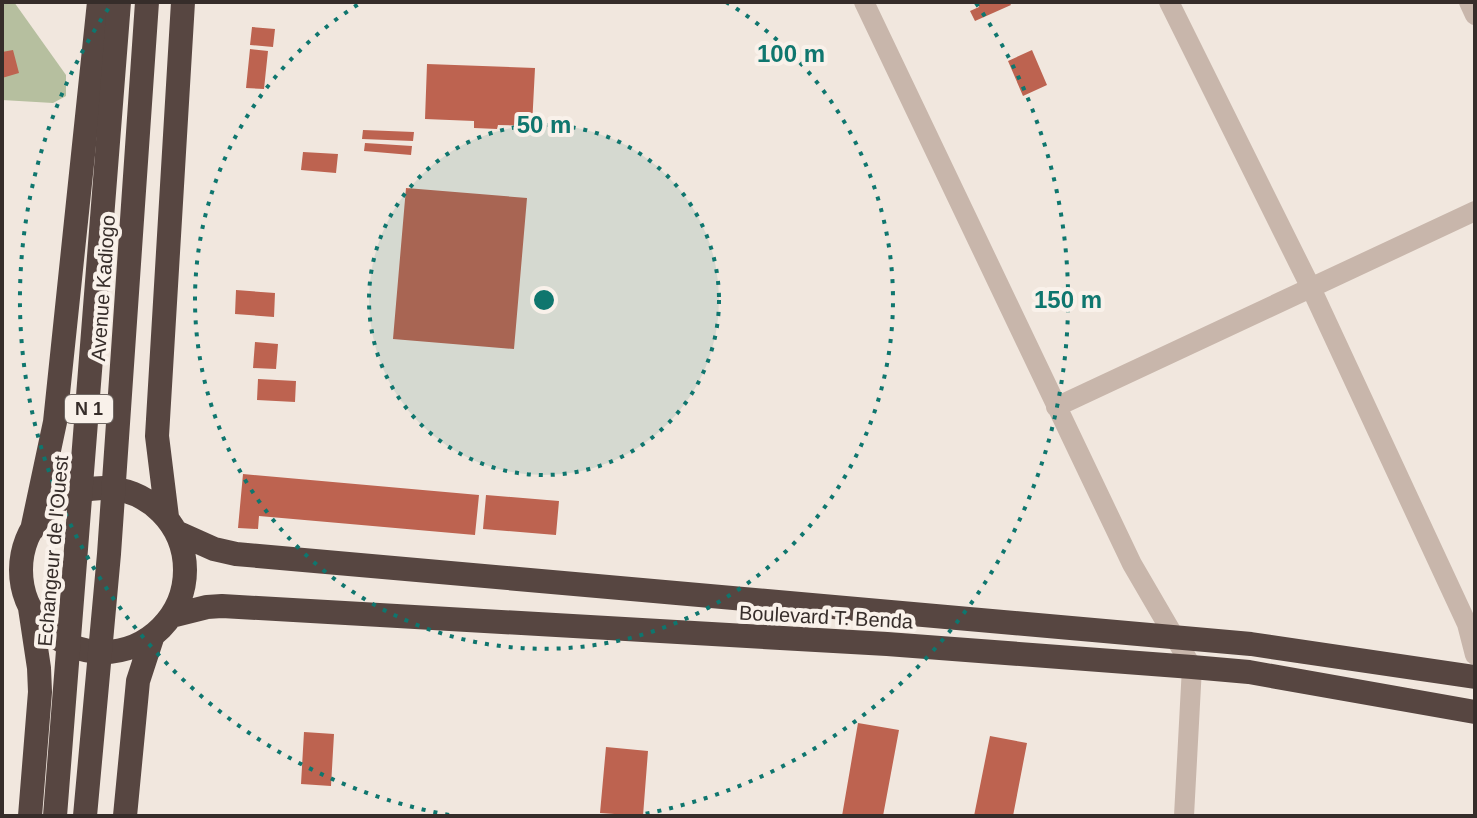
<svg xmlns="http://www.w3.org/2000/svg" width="1477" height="818" font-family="Arial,sans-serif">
<rect width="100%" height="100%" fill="#f1e7de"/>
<path fill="#b6bf9f" d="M2 2H14L66 75V96L53 103 2 100Z"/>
<path fill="#bd6350" d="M977 2H1009L1011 5 975 21 970 11 979 7Z
M252 27 275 29 273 47 250 45Z
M250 49 268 51 264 89 246 88Z
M13 50 19 73 2 78V52Z
M1032 50 1047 85 1023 96 1008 61Z
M427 64 535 68 532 126 498 125 497 129 474 128V121L425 119Z
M363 130 414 132 413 141 362 139Z
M365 143 412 146 411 155 364 151Z
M303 152 338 154 336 173 301 170Z
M406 188 527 198 514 349 393 339Z
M236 290 275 293 274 317 235 314Z
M255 342 278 344 276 369 253 368Z
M258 379 296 381 295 402 257 400Z
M243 474 479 495 475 535 259 516 258 529 238 528Z
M486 495 559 501 556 535 483 529Z
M858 723 899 730 883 816H842Z
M304 732 334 734 331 786 301 784Z
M990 736 1027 743 1013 816H974Z
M606 747 648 751 643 816 600 813Z"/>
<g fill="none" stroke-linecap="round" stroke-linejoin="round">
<path stroke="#c8b6ab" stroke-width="20" d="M864 2 1132 564 1192 667 1184 816
M1169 2 1311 288 1467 624 1475 655
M1469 2 1475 15
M1056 407 1475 211"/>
<path stroke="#574641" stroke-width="24" d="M21 570a82 82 0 1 1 164 0a82 82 0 1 1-164 0Z
M167 517 157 436 183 2
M32 530 55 422 99 2
M176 532 214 549 236 554 1251 644 1475 677
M171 616 207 607 222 606 887 644 1192 667 1249 672 1475 712
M30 816 40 692 39 668 30 608
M125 816 138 681 153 635"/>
<path stroke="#574641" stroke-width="24" d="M55 816 119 2
M85 816 109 554 147 2"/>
</g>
<circle cx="544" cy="300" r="175" fill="#0f766e" fill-opacity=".12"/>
<g fill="none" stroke="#0f766e" stroke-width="4" stroke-dasharray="4 8">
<circle cx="544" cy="300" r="175"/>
<path d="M726 2A349 349 0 1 1 362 2"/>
<path d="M449 815A524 524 0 0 1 112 3M976 3A524 524 0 0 1 639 815"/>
</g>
<g text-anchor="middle" stroke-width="8" stroke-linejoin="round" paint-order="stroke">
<rect fill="#f9f1ea" stroke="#706864" stroke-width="2" x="65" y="395" width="48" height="28" rx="6"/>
<g font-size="18" font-weight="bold" fill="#362d2a">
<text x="89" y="415">N 1</text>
</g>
<g font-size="20" fill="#362d2a" stroke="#f9f1ea">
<text transform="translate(103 288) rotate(-86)" y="7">Avenue Kadiogo</text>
<text transform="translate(53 551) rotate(-85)" y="7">Echangeur de l'Ouest</text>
<text transform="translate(826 617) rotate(3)" y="7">Boulevard T. Benda</text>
</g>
</g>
<circle cx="544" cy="300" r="12" fill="#0f766e" stroke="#f9f1ea" stroke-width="4"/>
<g font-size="24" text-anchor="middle" font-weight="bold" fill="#0f766e" stroke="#f9f1ea" stroke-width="8" stroke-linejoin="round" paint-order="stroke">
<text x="791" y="62">100 m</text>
<text x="544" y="133">50 m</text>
<text x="1068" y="308">150 m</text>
</g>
<rect width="1477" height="818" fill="none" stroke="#362d2a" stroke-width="8"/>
</svg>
